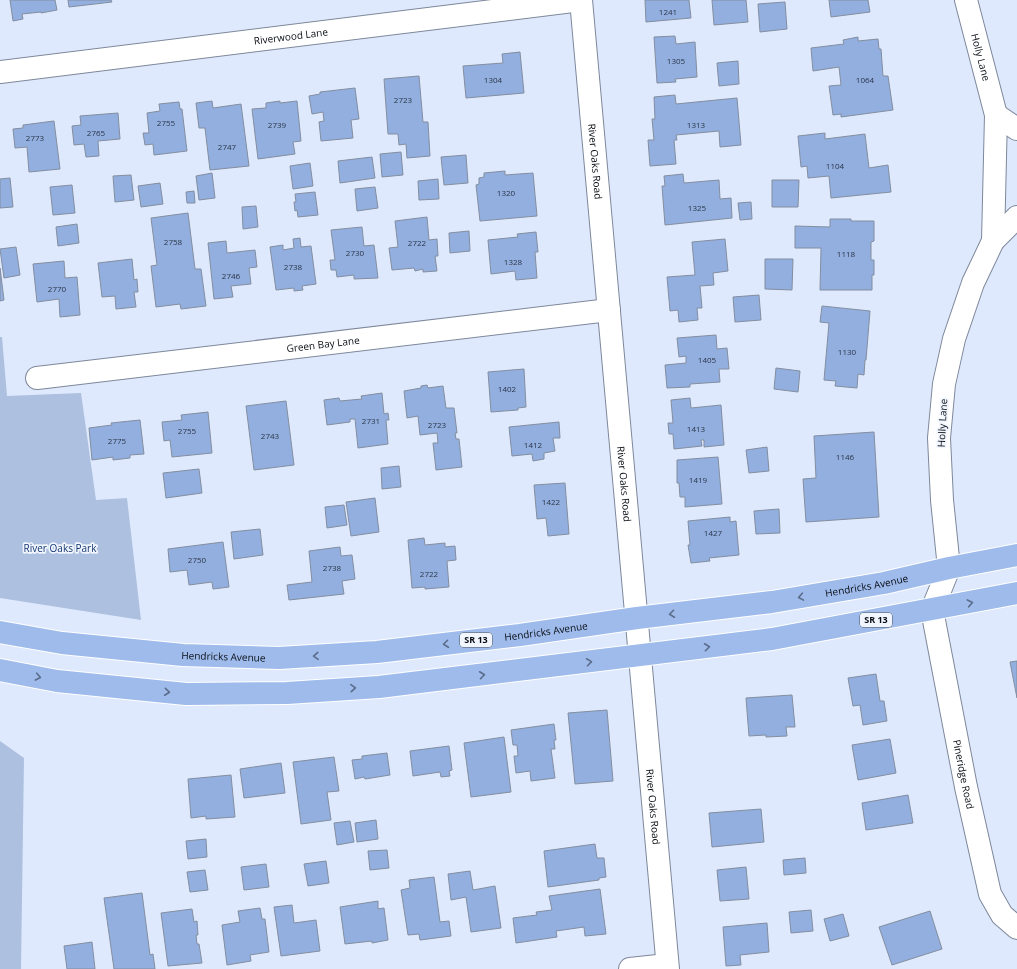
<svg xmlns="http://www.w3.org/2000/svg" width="1017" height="969" font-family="'Open Sans',sans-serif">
<rect width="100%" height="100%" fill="#dee9fd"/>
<path fill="#adc0df" d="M0 337H2L7 396 81 393 96 500 127 498 141 620 0 598Z
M0 741 24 758 21 969H0Z"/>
<path fill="#92afe0" stroke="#838e9f" d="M10 0H55L57 10 41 13V12L22 14 23 19 13 21Z
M68 0H111L112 2 69 7Z
M645 0H689L691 18 646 22Z
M712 0H746L748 22 714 25Z
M829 0H868L870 12 831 17Z
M785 2 787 29 760 32 758 4Z
M675 36 676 44 695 42 697 77 675 79 676 82 657 83 654 37Z
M858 37V41L878 39 879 49H881L883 76H888L893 110 841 117V114L833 115 829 86 841 85 839 67 813 71 811 48 844 44 843 40Z
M520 52 524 93 466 98 463 66 503 63 502 54Z
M738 61 739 84 719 86 717 63Z
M419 76 423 122H428L430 156 407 158 406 144 399 145 398 134H388L384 79Z
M355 88 359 119 351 120 353 138 321 141 319 122 324 121 323 112 312 114 309 96 320 94V92Z
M675 95 676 104 737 98 741 145 720 147 719 131 676 135 677 140H674L676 164 650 166 648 140H654L652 119H655L654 97Z
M212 101 213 108 241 104 249 166 210 170 205 128H199L196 103Z
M280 101V103L297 101 301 141 293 142 295 154 258 159 252 109 266 108V103Z
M179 102 180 109H182L187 151 154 155 153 144 145 145 143 133H149L147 113 160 111 159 104Z
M118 113 120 139 98 141 99 156 86 157 84 144 74 145 72 126 81 125 80 116Z
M54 121 60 169 29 172 27 147 15 148 13 129 23 128V125Z
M825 133V139L865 134 869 168 888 165 891 192 831 198 829 176 808 178 807 166 801 167 798 136Z
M401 152 403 175 382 177 380 154Z
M466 155 468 183 444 185 441 157Z
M372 157 375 178 340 183 338 161Z
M310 163 313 186 293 189 290 166Z
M505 171V175L533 173 537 216 480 221 476 185 479 184V178L484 177V173Z
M212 173 215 198 199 200 196 176Z
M683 174 684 183 719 180 720 199 731 198 732 218 665 225 662 186H665L664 176Z
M131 175 134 200 115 202 113 176Z
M10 178 13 207 0 208V179Z
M438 179 439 199 419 200 418 181Z
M772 180H799L798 207H772Z
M160 183 163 204 141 207 138 186Z
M72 185 75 213 53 215 50 187Z
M375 187 378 208 357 211 355 189Z
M194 191 195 203H187L186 192Z
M315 192 318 215 298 217 297 210 295 211 294 202H296L295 194Z
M751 202 752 219 740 220 738 203Z
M256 206 258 227 243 229 242 207Z
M188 213 195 269H201L206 306 181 309 180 304 156 307 151 266 157 265 151 218Z
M427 217 429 240 437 239 438 256H435L437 271 423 272V269L415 271 414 268 392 270 389 248 398 247 395 221Z
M830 219H851V221H874V241L871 242V260H874V275H872V290H820L821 248H795V226L830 227Z
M77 224 79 243 58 246 56 227Z
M362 227 364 246 374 245 378 278 354 279V275L337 277 336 270H331L330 260H335L331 230Z
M469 231 470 251 450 253 449 233Z
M536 232 538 252H535L537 278 516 280 515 271 491 274 488 240 518 237 517 234Z
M300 238 301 247 311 246 316 284 302 286 303 290 294 291V288L276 290 270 247 283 245V250L294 248 293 239Z
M725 239 728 271 713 273 714 285 700 286 702 308H697L698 320 679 322 678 310 670 311 667 277 695 275 692 242Z
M226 241 227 253 255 250 257 267 249 268 251 284 231 286 233 297 214 299 208 243Z
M16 247 20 275 4 278 0 249Z
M132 259 134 280 137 279 138 292H134L136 307 116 309 115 296 102 297 98 263Z
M765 259H793L792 290 765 289Z
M64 261 65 278 77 277 80 315 60 317 59 299 37 302 33 264Z
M0 268 4 300 0 301Z
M759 295 761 320 735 322 733 297Z
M822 306 870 311 866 360H865L864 375 858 374 857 388 835 386 836 381 824 380 829 323 820 322Z
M716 335 717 349 727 348 729 369H719L720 382 690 384V387L667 388 665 365 686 363V356L679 357 677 338Z
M776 368 800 371 798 392 774 389Z
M524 369 526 407 518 408V410L491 412 488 372Z
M427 385 428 388 443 386 446 408H454L457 433H455L456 439H459L462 467 436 470 433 443H438L437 433 420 435 418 416 407 418 404 391 421 388V386Z
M382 393 384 414 388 413 389 420H386L388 444 358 448 355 419H350V422L327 425 324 400 339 398 340 401 362 399 361 396Z
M690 398 691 408 721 405 724 445 704 447V440H701L702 446 674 449 673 434H669L668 423H673L671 400Z
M286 401 294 465 254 470 246 406Z
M208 412 212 453 172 457 170 440 164 441 162 422 182 420 181 415Z
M140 420 144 454 130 455V458L113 460V457L92 460 89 428 112 425 111 423Z
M559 422 560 438H553L555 451 544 453V459L533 461 532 454 512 456 509 427Z
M874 432 879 517 806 522 803 479 816 478 814 436Z
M767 447 769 471 749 473 746 450Z
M718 457 722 504 685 507V497H680L679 483H677V460Z
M399 466 401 487 382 489 381 468Z
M199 469 202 493 166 498 163 473Z
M565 483 569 534 548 536 546 518 537 519 534 485Z
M375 498 379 532 351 536 346 502Z
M344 505 347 525 327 528 325 507Z
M779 509 780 533 756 534 754 511Z
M730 517V522L736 521 739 555 709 558 710 561 691 563 688 545H690L688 521Z
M260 529 263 555 234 559 231 532Z
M424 538 425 545 445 543V547L455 546 456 560 447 561 449 587 425 589V587L412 588 408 540Z
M223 542 229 587 213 589 212 582 189 585 187 570 170 572 168 549Z
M340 547 341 556 352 555 355 579 342 581 344 594 289 600 287 585 312 582 309 551Z
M1017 661V698L1010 662Z
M876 674 880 701H884L887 721 863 725 860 705 853 706 848 678Z
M792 695 795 727H786L787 736 766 737V735L749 736 746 698Z
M607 710 613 781 575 784 568 713Z
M554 724 556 740H554L555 749H551L555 778 531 781 530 771 516 773 514 756H518L517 745H513L511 730Z
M504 737 511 792 471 797 464 743Z
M890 739 896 773 858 780 852 745Z
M449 746 452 770 449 771 450 776 441 777 440 772 413 776 410 751Z
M387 753 390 775 365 779 364 777 355 779 352 760 362 759V756Z
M334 757 339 791 327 792 331 820 301 824 293 762Z
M281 763 285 793 244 798 240 769Z
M231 775 235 817 206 819V816L191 818 188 779Z
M908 795 913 823 866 830 862 803Z
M761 809 764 842 712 847 709 813Z
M376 820 378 839 357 842 355 823Z
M350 821 354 842 337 845 334 823Z
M206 839 207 857 188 859 186 841Z
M595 844 597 858H604L606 877 599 878V880L548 887 544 851Z
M387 850 389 868 370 870 368 851Z
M805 858 806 873 784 875 783 860Z
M326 861 329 883 308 886 304 864Z
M266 864 269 887 244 890 241 867Z
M746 867 749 899 720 901 717 870Z
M205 870 208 890 190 892 187 872Z
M470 871 473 890 495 886 501 928 471 932 466 897 451 900 448 874Z
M434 877 440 922 449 921 451 936 420 940 419 934 408 935 401 890 410 888 409 880Z
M600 889 606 934 585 936 584 927 556 931 557 937 516 943 513 918 537 915 536 912 552 910 549 896Z
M142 893 150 955 153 954 155 969H114L104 898Z
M378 901V909L384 908 388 940 372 943V941L345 944 340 907Z
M292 905 294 923 316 920 320 951 281 956 274 907Z
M260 908 262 919H265L269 952 250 955 251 961 227 965 222 925 240 922 238 911Z
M192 909 194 922 197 921 198 935H196L197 944H199L202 963 168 966 161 913Z
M811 910 813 931 791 933 789 912Z
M930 911 942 949 892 965 879 927Z
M843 914 849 936 830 941 824 919Z
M767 923 769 952 740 955 741 965 726 966 723 927Z
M92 942 95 969H67L64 946Z"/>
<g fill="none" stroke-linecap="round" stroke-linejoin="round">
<defs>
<g id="minor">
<path id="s1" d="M581 0 668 969"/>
<path id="s2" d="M966 0 996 115 993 241"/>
<path id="s3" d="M0 72 581 0"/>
<path d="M996 115 1017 129"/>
<path id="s4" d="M1017 217 993 241 973 283 954 339 944 384 939 438 942 500 949 568 932 610 966 787 990 894 1002 915 1017 928"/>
<path id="s5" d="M37 378 609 310"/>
<path d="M630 969 667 965"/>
</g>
<g id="major">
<path id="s6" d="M0 632 62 643 183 655 279 658 377 652 520 635 637 618 772 602 884 583 949 568 1017 555"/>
<path d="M0 670 57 681 186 694 287 693 379 687 772 639 1017 593"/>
</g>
</defs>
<use href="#minor" stroke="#7e889a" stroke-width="24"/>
<use href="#major" stroke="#fff" stroke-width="24"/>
<use href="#minor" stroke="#fff" stroke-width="22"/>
<use href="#major" stroke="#9ebbec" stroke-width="22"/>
</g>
<defs><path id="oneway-chevron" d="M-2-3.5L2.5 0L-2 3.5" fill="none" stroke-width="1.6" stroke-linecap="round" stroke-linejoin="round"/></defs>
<g stroke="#5b6d8a">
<use href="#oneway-chevron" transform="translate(801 597) rotate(170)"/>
<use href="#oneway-chevron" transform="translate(970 603) rotate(-11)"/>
<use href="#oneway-chevron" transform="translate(672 614) rotate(173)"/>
<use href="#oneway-chevron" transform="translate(446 644) rotate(173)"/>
<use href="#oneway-chevron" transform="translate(707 647) rotate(-7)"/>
<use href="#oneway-chevron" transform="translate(316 656) rotate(177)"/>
<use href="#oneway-chevron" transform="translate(589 662) rotate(-8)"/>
<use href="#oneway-chevron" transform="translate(482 675) rotate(-7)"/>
<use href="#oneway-chevron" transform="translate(38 677) rotate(11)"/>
<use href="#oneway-chevron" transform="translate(353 688) rotate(-4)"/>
<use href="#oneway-chevron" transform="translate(167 692) rotate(6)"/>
</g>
<g text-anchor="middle" stroke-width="3.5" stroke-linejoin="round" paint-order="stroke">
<g font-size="8" fill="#2b3646">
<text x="668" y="15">1241</text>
<text x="676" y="64">1305</text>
<text x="493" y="83">1304</text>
<text x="865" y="83">1064</text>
<text x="403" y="103">2723</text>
<text x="166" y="126">2755</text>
<text x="277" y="128">2739</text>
<text x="696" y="128">1313</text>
<text x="96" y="136">2765</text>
<text x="35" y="141">2773</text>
<text x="227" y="150">2747</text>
<text x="835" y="169">1104</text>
<text x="506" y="196">1320</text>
<text x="697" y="211">1325</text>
<text x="173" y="245">2758</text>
<text x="417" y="246">2722</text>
<text x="355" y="256">2730</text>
<text x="846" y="257">1118</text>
<text x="513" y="265">1328</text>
<text x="293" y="270">2738</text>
<text x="231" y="279">2746</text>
<text x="57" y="292">2770</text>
<text x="847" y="355">1130</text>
<text x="707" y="363">1405</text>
<text x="507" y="392">1402</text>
<text x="371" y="424">2731</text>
<text x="437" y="428">2723</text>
<text x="696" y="432">1413</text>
<text x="187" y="434">2755</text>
<text x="270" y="439">2743</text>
<text x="117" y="444">2775</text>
<text x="533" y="448">1412</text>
<text x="845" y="460">1146</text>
<text x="698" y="483">1419</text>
<text x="551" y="505">1422</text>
<text x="713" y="536">1427</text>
<text x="197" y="563">2750</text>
<text x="332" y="571">2738</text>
<text x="429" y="577">2722</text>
</g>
<g fill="#f1f6fe" stroke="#4f535a" stroke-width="1">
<rect x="860" y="613" width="32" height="14" rx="3"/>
<rect x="460" y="633" width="32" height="14" rx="3"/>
</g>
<g font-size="9" font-weight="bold" fill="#090d13">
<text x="876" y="623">SR 13</text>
<text x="476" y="643">SR 13</text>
</g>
<g font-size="10" fill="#090d13" stroke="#f1f6fe">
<text dy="4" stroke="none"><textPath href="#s3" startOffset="293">Riverwood Lane</textPath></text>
<text dy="4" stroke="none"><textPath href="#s2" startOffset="59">Holly Lane</textPath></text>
<text dy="4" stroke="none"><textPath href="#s1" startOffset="162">River Oaks Road</textPath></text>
<text dy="4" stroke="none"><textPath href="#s5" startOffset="288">Green Bay Lane</textPath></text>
<text transform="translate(942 423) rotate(-87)" y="4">Holly Lane</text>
<text dy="4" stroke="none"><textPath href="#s1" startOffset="486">River Oaks Road</textPath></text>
<text dy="4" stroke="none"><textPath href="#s6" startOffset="873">Hendricks Avenue</textPath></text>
<text dy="4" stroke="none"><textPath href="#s6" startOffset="549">Hendricks Avenue</textPath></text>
<text dy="4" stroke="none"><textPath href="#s6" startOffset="225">Hendricks Avenue</textPath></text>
<text dy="4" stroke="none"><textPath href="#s4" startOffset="583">Pineridge Road</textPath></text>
<text dy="4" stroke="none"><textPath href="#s1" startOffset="810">River Oaks Road</textPath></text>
</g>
<g font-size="10" fill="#143670" stroke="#f1f6fe">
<text x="60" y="552">River Oaks Park</text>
</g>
</g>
</svg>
